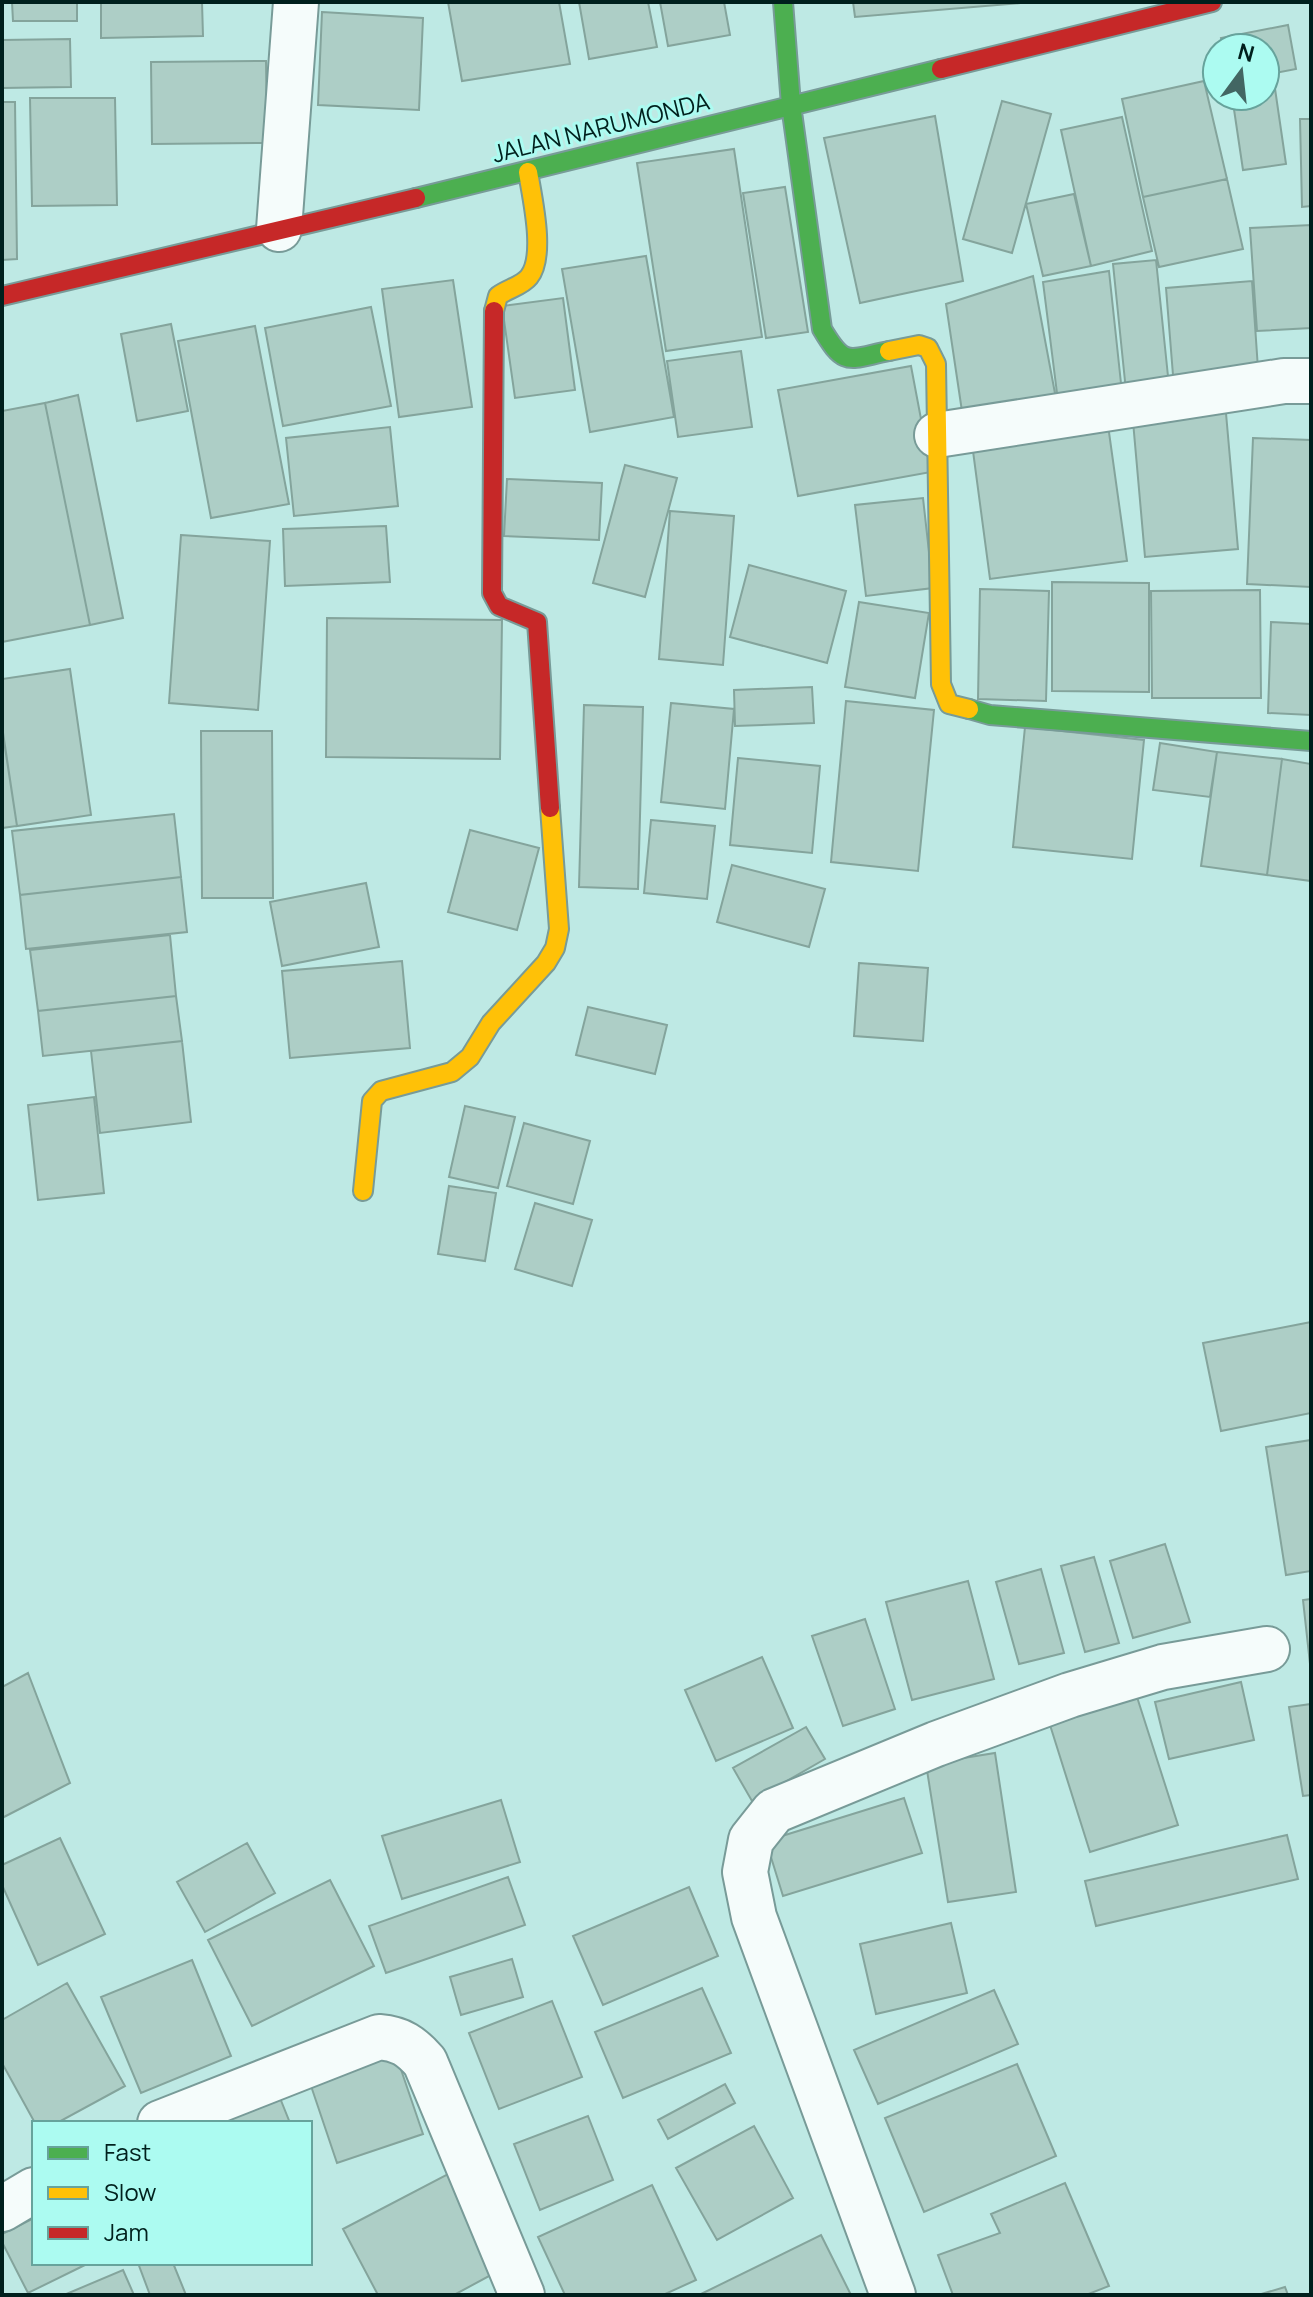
<svg xmlns="http://www.w3.org/2000/svg" width="1313" height="2297" font-family="Manrope,sans-serif">
<rect width="100%" height="100%" fill="#bee9e4"/>
<path fill="#adcec6" stroke="#84a49c" stroke-width="2" d="M12 2H77V21H13Z
M101 2H202L203 36 101 38Z
M448 2H559L570 64 462 81Z
M579 2H648L657 47 589 59Z
M660 2H724L730 35 668 46Z
M853 2H1020L1021 3 855 17Z
M322 12 423 18 419 110 318 105Z
M1288 25 1296 69 1265 75V48H1223L1221 38Z
M70 39 71 87 2 88V40Z
M266 61 267 143 152 144 151 62Z
M1273 75 1286 164 1243 170 1232 96H1265V76Z
M1204 81 1227 179 1143 197 1122 99Z
M30 98H115L117 205 32 206Z
M1002 101 1051 114 1012 253 963 239Z
M2 102H15L17 259 2 260Z
M935 116 963 281 860 303 824 138Z
M1122 117 1152 251 1091 266 1061 130Z
M1300 119H1311V206L1302 207Z
M734 149 762 337 666 351 637 163Z
M1227 179 1243 249 1159 267 1143 197Z
M785 187 808 332 766 338 743 193Z
M1074 194 1091 266 1043 276 1026 204Z
M1311 225V328L1257 331 1250 228Z
M646 256 674 417 590 432 562 269Z
M1156 260 1169 386 1126 391 1113 264Z
M1109 271 1123 402 1059 409 1043 282Z
M1033 276 1057 404 963 418 946 304Z
M453 280 472 407 399 417 382 289Z
M1252 281 1258 369 1173 375 1166 288Z
M563 298 575 390 515 398 502 306Z
M371 307 391 406 283 426 265 328Z
M171 324 188 411 137 421 121 334Z
M255 326 289 504 211 518 178 341Z
M741 351 752 427 678 437 667 361Z
M911 366 931 472 798 496 778 390Z
M78 395 123 618 90 625 45 403Z
M1225 402 1238 549 1145 557 1132 410Z
M45 403 90 625 2 642V411Z
M1107 418 1127 561 990 579 971 436Z
M390 427 398 506 294 516 286 438Z
M1253 438 1311 440V587L1247 584Z
M625 465 677 478 645 597 593 583Z
M507 479 602 483 599 540 504 536Z
M923 498 933 588 866 596 855 505Z
M670 511 734 516 723 665 659 659Z
M386 526 390 582 285 586 283 529Z
M181 535 270 541 258 710 169 703Z
M749 565 846 591 827 663 730 637Z
M1052 582 1149 583V692L1052 691Z
M980 589 1049 591 1046 701 978 699Z
M1260 590 1261 698H1152L1151 591Z
M859 602 929 613 915 698 845 687Z
M327 618 502 620 500 759 326 757Z
M1271 622 1311 624V715L1268 713Z
M70 669 91 815 17 826 2 726V679Z
M812 687 814 723 735 726 734 690Z
M846 701 934 710 918 871 831 862Z
M671 703 734 709 725 809 661 802Z
M584 705 643 707 638 889 579 887Z
M1025 727 1144 740 1132 859 1013 847Z
M2 728 17 826 2 828Z
M201 731H272L273 898H202Z
M1160 743 1217 752 1210 797 1153 790Z
M1217 752 1282 759 1267 875 1201 866Z
M738 758 820 766 812 853 730 845Z
M1282 759 1311 764V881L1267 875Z
M174 814 181 877 20 895 12 831Z
M651 820 715 826 707 899 644 893Z
M470 830 539 848 517 930 448 912Z
M732 865 825 889 809 947 717 922Z
M181 877 187 932 26 949 20 895Z
M366 883 379 947 282 966 270 902Z
M170 935 176 996 38 1011 30 950Z
M402 961 410 1048 290 1058 282 971Z
M859 963 928 968 923 1041 854 1036Z
M176 996 182 1041 43 1056 38 1011Z
M588 1007 667 1025 655 1074 576 1055Z
M182 1041 191 1122 100 1133 91 1051Z
M94 1097 104 1193 38 1200 28 1105Z
M465 1106 515 1117 498 1188 449 1177Z
M524 1123 590 1141 573 1204 507 1186Z
M449 1186 496 1193 485 1261 438 1254Z
M535 1203 592 1220 572 1286 515 1269Z
M1311 1322V1413L1221 1431 1203 1343Z
M1311 1440V1571L1286 1575 1266 1447Z
M1165 1544 1190 1622 1133 1638 1110 1561Z
M1094 1557 1119 1643 1085 1652 1061 1566Z
M1041 1569 1064 1653 1019 1664 996 1582Z
M968 1581 994 1679 912 1700 886 1602Z
M1311 1599V1673L1303 1600Z
M865 1619 895 1709 843 1726 812 1636Z
M762 1657 793 1728 716 1761 685 1690Z
M28 1673 70 1783 2 1818V1687Z
M1241 1682 1254 1740 1169 1759 1155 1702Z
M1137 1697 1178 1825 1090 1852 1050 1725Z
M1311 1704V1795L1303 1796 1289 1707Z
M806 1727 825 1759 752 1801 733 1768Z
M995 1753 1016 1892 948 1902 926 1764Z
M904 1798 922 1853 783 1896 766 1841Z
M501 1800 520 1862 402 1899 382 1836Z
M1287 1835 1298 1879 1096 1926 1085 1881Z
M60 1838 105 1934 38 1965 2 1885V1865Z
M247 1843 275 1893 205 1932 177 1882Z
M508 1877 525 1925 386 1973 369 1926Z
M330 1880 374 1966 252 2026 208 1940Z
M689 1887 718 1956 603 2005 573 1936Z
M951 1923 967 1993 876 2014 860 1944Z
M512 1959 523 1997 461 2015 450 1977Z
M192 1960 231 2056 141 2093 101 1997Z
M67 1983 125 2086 57 2123H35L2 2063V2020Z
M702 1988 731 2053 623 2098 595 2032Z
M994 1990 1018 2044 878 2104 854 2050Z
M552 2001 582 2077 499 2109 469 2033Z
M395 2052 423 2134 337 2163 309 2080Z
M1017 2064 1056 2156 924 2212 885 2118Z
M725 2084 735 2103 668 2139 658 2120Z
M276 2088 290 2123H229L224 2109Z
M588 2116 613 2180 540 2210 514 2144Z
M754 2126 793 2198 717 2240 676 2168Z
M450 2173 502 2269 454 2295H378L343 2229Z
M1065 2183 1109 2286 1086 2295H953L938 2255 1000 2233 991 2214Z
M652 2185 696 2280 663 2295H565L538 2237Z
M34 2218V2263H89L28 2293 2 2242V2234Z
M821 2235 851 2295H699Z
M138 2263H173L186 2295H150Z
M123 2270 134 2295H64Z
M1285 2287 1288 2295H1258Z"/>
<g fill="none" stroke-linecap="round" stroke-linejoin="round">
<defs>
<path id="street" d="M279 229 296 2
M937 435 1284 381H1311
M160 2123 379 2037C401 2039 411 2046 425 2062L522 2295
M2 2209 34 2190
M893 2295 754 1917 745 1872 751 1840 774 1811 936 1744 1070 1695 1163 1667 1267 1649"/>
<path id="fast" d="M783 2 791 105 822 329C845 368 848 359 889 351
M416 198 941 69
M969 709 990 715 1311 741"/>
<path id="slow" d="M494 311 498 296C507 289 522 286 529 277 546 256 532 197 528 172
M889 351 919 345 928 348 936 364 941 684 949 704 969 709
M363 1191 372 1101 381 1091 452 1072 470 1057 491 1023 546 963 555 948 559 929 550 808"/>
<path id="jam" d="M941 69 1212 2
M2 296 416 198
M494 311 492 593 499 606 537 622 550 808"/>
</defs>
<use href="#street" stroke="#789b98" stroke-width="48"/>
<use href="#fast" stroke="#789b98" stroke-width="22"/>
<use href="#slow" stroke="#789b98" stroke-width="22"/>
<use href="#jam" stroke="#789b98" stroke-width="22"/>
<use href="#street" stroke="#f5fcfb" stroke-width="44"/>
<use href="#fast" stroke="#4caf50" stroke-width="18"/>
<use href="#slow" stroke="#ffc107" stroke-width="18"/>
<use href="#jam" stroke="#c62828" stroke-width="18"/>
</g>
<g text-anchor="middle" stroke-width="6" stroke-linejoin="round" paint-order="stroke">
<g font-size="24" fill="#00201d" stroke="#acfbf1">
<text transform="translate(601 128) rotate(-14)" y="8">JALAN NARUMONDA</text>
</g>
</g>
<rect width="1313" height="2297" fill="none" stroke="#00201d" stroke-width="8"/>
<rect x="32" y="2121" width="280" height="144" fill="#acfbf1" stroke="#67a39c" stroke-width="2"/>
<rect x="48" y="2147" width="40" height="12" fill="#4caf50" stroke="#67a39c" stroke-width="2"/>
<text x="104" y="2161" font-size="24" fill="#00201d">Fast</text>
<rect x="48" y="2187" width="40" height="12" fill="#ffc107" stroke="#67a39c" stroke-width="2"/>
<text x="104" y="2201" font-size="24" fill="#00201d">Slow</text>
<rect x="48" y="2227" width="40" height="12" fill="#c62828" stroke="#67a39c" stroke-width="2"/>
<text x="104" y="2241" font-size="24" fill="#00201d">Jam</text>
<g transform="translate(1241 72) rotate(15)"><circle r="38" fill="#acfbf1" stroke="#67a39c" stroke-width="2"/>
<path d="M0-6L14 30L0 20L-14 30Z" fill="#426663"/>
<text y="-12" font-size="22" font-weight="bold" text-anchor="middle" fill="#00201d">N</text>
</g>
</svg>
